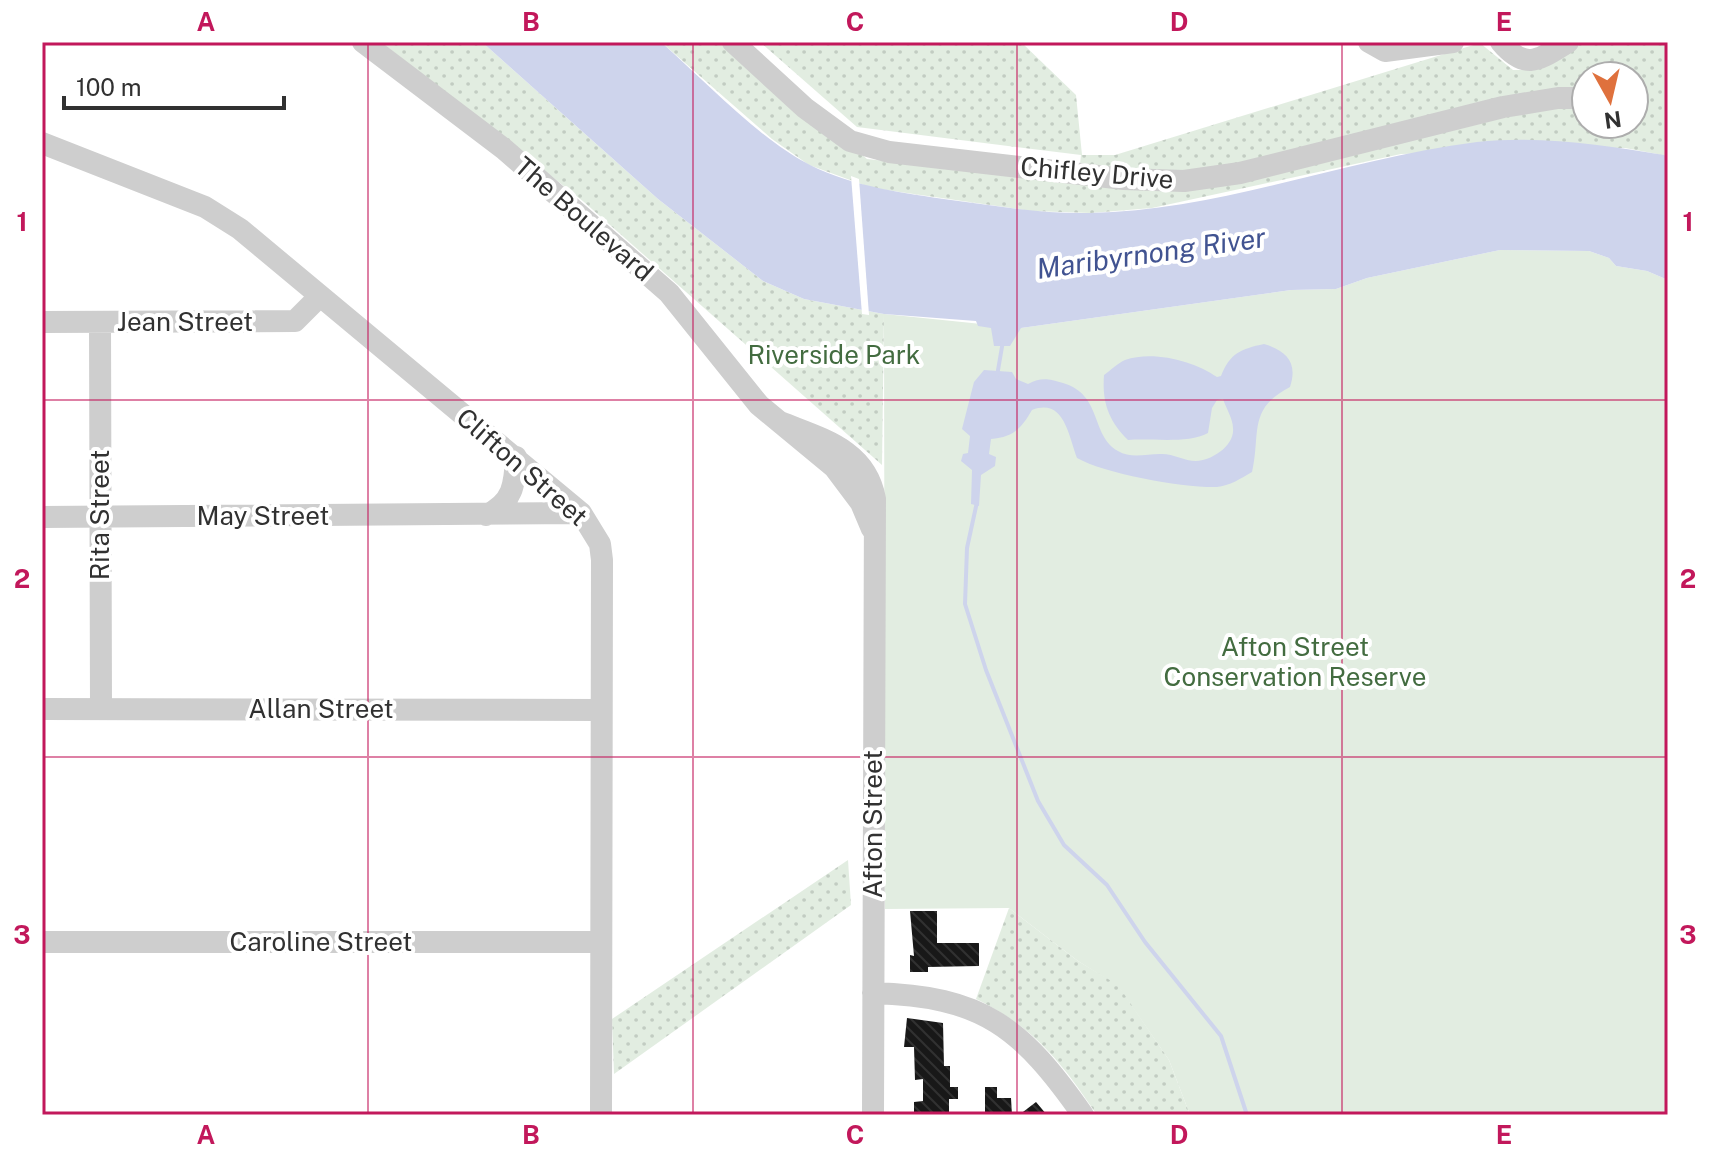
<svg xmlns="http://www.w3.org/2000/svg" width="1710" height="1157" font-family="'Public Sans',sans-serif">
<defs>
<pattern id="park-dots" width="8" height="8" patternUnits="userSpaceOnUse" patternTransform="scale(2)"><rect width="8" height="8" fill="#e2ede1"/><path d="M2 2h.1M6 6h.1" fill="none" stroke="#c2ccc2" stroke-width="1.8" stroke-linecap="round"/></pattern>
<pattern id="building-back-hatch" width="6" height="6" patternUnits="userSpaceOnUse" patternTransform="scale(2)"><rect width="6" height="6" fill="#181818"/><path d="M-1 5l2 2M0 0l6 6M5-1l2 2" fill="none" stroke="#313131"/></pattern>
</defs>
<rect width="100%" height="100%" fill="#fff"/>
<path fill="#e2ede1" d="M1500 250 1589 251 1609 258 1616 266 1647 271 1668 280V1115H1190L1169 1060 1118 986 1078 961 1009 908 885 909 884 314 1021 328 1291 290 1336 289 1367 278Z"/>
<path fill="url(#park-dots)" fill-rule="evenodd" d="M381 42H482L658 199 763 281 804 299 884 314 882 465 584 202Z
M661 42H728L867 159 1078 183 1081 155 857 127 760 42H1021L1076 95 1082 155H1115L1480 43 1513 70H1528L1581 42H1668V156L1625 148 1401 154 1152 208 1091 213 1031 211 872 188 809 165 772 139ZM1586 76H1634V124H1586Z
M848 860 851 905 614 1074 612 1019Z
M1009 908 1078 961 1118 985 1169 1060 1190 1115H1097C1061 1062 1035 1028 976 999Z"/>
<path fill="#ced4ec" d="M482 42H661C704 80 760 140 810 165 854 187 904 193 951 200 997 206 1043 214 1090 213 1221 211 1347 158 1477 142 1538 135 1604 145 1664 155L1668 156V280L1647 271 1616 266 1609 258 1589 251 1500 250 1367 278 1336 289 1291 290 1021 328 1010 346H994L991 328 978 326 976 321 884 314 804 299 763 281 658 199Z
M1264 344C1287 351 1298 363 1290 387 1247 409 1261 434 1252 472 1242 478 1229 486 1217 487 1184 488 1105 474 1077 458 1068 434 1064 398 1032 410 1021 429 1013 437 991 439L989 454 996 457 995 466 981 475 979 506 971 504 972 470 961 461 963 454 968 453 970 436 962 429 974 382 984 370 1012 372 1016 379 1028 384C1042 377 1048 379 1063 383 1103 395 1090 435 1118 451 1131 459 1146 454 1160 454 1172 453 1184 461 1196 461 1211 461 1235 446 1233 428 1233 419 1226 408 1223 399L1217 400 1212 408 1208 433C1188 444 1152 438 1128 440 1108 420 1102 402 1104 375 1111 370 1118 363 1125 360 1153 350 1194 361 1217 377L1221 376C1230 353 1241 349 1264 344Z"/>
<path fill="#fff" d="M851 176 859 179 869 315 862 314Z"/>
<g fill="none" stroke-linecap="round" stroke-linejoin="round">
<path stroke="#ced4ec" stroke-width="4" d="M997 376 1003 341
M977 502 967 548 965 604 986 670 1038 801 1064 845 1107 885 1145 942 1221 1036 1247 1115"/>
</g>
<path fill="url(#building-back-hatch)" d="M910 911H937V943H979V966L928 967V972H910V955L914 956Z
M907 1018 943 1023 944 1066H950V1087H958V1099H949V1115H914V1102L923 1101V1079L915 1080 914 1047H904Z
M985 1087H997V1098H1011L1012 1115H985Z
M1036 1102 1047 1115H1019Z"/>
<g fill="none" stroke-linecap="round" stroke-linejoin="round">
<path stroke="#cecece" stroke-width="22" d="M363 42 504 149 669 293 759 405 834 467 861 503 872 529
M733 42 805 108 850 141 889 152 1124 179 1184 181 1240 173 1503 107 1558 98H1586
M1369 42 1385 51 1453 42
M1501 42C1526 72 1540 59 1568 42
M42 143 205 207 240 229 581 513 600 544 602 560 601 1115
M42 322 295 321 319 297
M100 322 101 709
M780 422C822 439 866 449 875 499L873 1115
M486 515C513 503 515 484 516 457
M42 517 581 513
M42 709 601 710
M42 942H601
M873 993C983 996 1021 1027 1083 1115"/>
</g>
<path fill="none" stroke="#c2185b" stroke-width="2" stroke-opacity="0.55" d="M368 42V1115M693 42V1115M1017 42V1115M1342 42V1115M42 400H1668M42 757H1668"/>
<g text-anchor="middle" stroke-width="8" stroke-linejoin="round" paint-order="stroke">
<g font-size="26" fill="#313131" stroke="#fff">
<text transform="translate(1097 173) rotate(5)" y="9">Chifley Drive</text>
<text transform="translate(584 219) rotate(41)" y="9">The Boulevard</text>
<text x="185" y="331">Jean Street</text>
<text transform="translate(522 467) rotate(41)" y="9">Clifton Street</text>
<text transform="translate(100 515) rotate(-90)" y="9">Rita Street</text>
<text x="263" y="525">May Street</text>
<text x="321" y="718">Allan Street</text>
<text transform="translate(873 824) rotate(-90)" y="9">Afton Street</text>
<text x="321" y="951">Caroline Street</text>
</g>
<g font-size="26" fill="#436c40" stroke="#fff">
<text x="834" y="364">Riverside Park</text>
<text x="1295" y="656">Afton Street<tspan x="1295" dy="30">Conservation Reserve</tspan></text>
</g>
<g font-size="28" font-style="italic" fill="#415391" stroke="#fff">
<text transform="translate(1151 253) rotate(-8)" y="10">Maribyrnong River</text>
</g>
</g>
<rect width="1710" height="1157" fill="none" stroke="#ffffff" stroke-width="88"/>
<g transform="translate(1610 100) rotate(172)"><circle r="38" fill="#ffffff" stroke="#adadad" stroke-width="2"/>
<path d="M0-6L14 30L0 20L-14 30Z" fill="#df713d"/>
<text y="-12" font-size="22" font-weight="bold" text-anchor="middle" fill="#313131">N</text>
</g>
<path d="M64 96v12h220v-12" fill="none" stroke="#313131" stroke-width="4"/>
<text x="76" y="96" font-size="24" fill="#313131" stroke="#ffffff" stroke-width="6" paint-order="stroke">100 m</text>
<rect x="44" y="44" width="1622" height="1069" fill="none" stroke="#c2185b" stroke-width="3"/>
<g font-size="26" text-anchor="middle" font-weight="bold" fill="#c2185b">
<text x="206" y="31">A</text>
<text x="531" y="31">B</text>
<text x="855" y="31">C</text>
<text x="1179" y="31">D</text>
<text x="1504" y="31">E</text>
<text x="22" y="231">1</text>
<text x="1688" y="231">1</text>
<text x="22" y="588">2</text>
<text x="1688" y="588">2</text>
<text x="22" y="944">3</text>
<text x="1688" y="944">3</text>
<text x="206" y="1144">A</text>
<text x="531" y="1144">B</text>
<text x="855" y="1144">C</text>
<text x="1179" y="1144">D</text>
<text x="1504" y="1144">E</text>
</g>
</svg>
